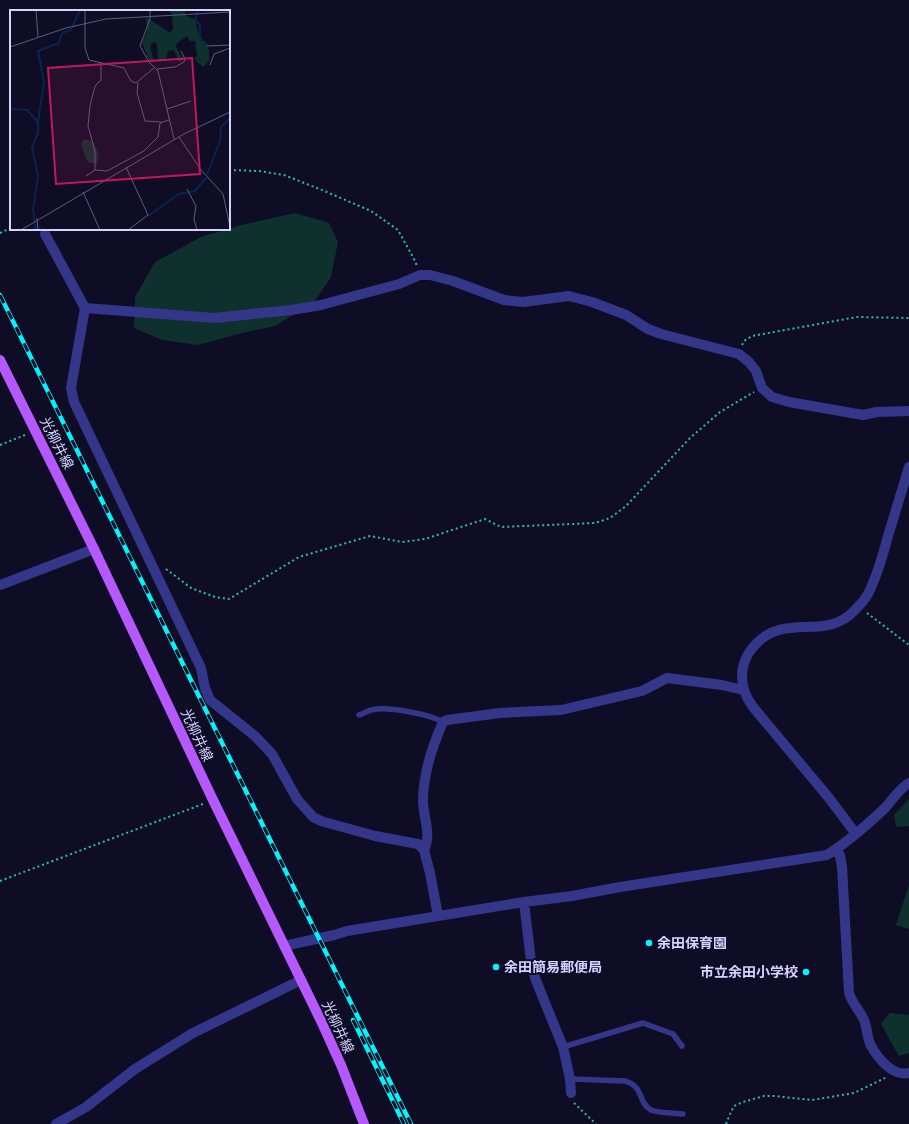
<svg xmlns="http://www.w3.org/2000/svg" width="909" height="1124" font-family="Mulish,'Noto Sans JP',sans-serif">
<rect width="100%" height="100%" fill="#0f0d26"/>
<path fill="#0f312d" d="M295 213 329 223 338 242 331 277 314 302 275 326 238 334 198 345 162 340 134 328 135 297 155 262 203 236 229 229 237 226Z
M909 799V826L896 827 894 815Z
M909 885V929L896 925Z
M890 1013 909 1015V1053L899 1056 881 1024Z"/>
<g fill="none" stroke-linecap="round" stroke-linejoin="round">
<path stroke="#25c0ac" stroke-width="2" stroke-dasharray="2 3" stroke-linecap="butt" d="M229 170 259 171 284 175 322 190 371 211 398 230 413 257 417 266
M0 233 11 228
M742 345 744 341 752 336 857 317 909 318
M0 445 25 435
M166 569 191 588 215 597 229 599 299 557 370 536 402 542 425 539 485 519 501 527 595 523 610 518 626 506 690 438 720 412 754 392
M867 613 909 645
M0 881 203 804
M574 1103 596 1124
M726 1124 730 1114 734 1106 743 1102 764 1096H774L812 1100 854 1093 885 1078"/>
<path stroke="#343789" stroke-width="5.5" d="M359 715C363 714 367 711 371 710 387 706 429 714 443 722
M563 1047 643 1023 673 1034 682 1046
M570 1079 625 1081C645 1087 637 1102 651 1110 658 1113 675 1113 683 1114"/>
<path stroke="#343789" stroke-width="10" d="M45 234 85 308 71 388 74 402 201 668 205 688 210 700 255 736 272 754 297 799 313 817 321 821 375 836 418 844 424 850 430 873 438 916
M85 308 214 318 291 310 321 305 399 284 420 275H430L453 281 504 300 523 302 569 296 592 302 626 315 648 329 661 334 739 354 749 362 756 371 762 388 772 397 789 402 863 415 877 412 909 411
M0 585 94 549
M856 834 829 798 753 707C744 695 740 682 743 667 745 658 749 651 756 644 786 612 826 642 855 610 860 605 865 599 868 594 877 576 883 555 888 536 895 513 902 490 909 467
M837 849 840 856 842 867 849 993C853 1005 859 1009 864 1020 867 1027 867 1036 870 1044 877 1057 892 1077 909 1073
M424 850C432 835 423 816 423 801 423 774 432 747 443 722L447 720 500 713 561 710 642 691 667 678 722 685 743 690
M524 902 531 961 535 978 563 1047 570 1079 571 1093
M284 946 334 935 347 931 524 902 572 896 620 887 827 855C848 842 867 825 885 808 893 799 899 789 909 783
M56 1124 86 1107 135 1069 193 1033 301 980"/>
<path stroke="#b559ff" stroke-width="10" d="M0 360 94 549 213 800 322 1023 341 1065 364 1124"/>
<defs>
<path id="rail" d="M0 295 411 1124
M353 1020 404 1124"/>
</defs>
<use href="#rail" stroke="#00f6fd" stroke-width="4.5"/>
<use href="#rail" stroke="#0f0d26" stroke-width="3" stroke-dasharray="9" stroke-linecap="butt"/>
</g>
<g fill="#00f6fd" stroke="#0f0d26" stroke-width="1.5">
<circle cx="649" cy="943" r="4"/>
<circle cx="496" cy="967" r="4"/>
<circle cx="806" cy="972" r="4"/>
</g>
<g text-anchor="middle" stroke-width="4" stroke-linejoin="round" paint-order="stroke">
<g font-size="14" fill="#d4d2ff" stroke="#0f0d26">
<text transform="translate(57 443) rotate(63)" y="5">光柳井線</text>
<text transform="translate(197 735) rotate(65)" y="5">光柳井線</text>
<text transform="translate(338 1027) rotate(65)" y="5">光柳井線</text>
</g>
<g font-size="14" font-weight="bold" fill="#d4d2ff" stroke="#0f0d26" text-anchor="start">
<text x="657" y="948">余田保育園</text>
<text x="504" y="972">余田簡易郵便局</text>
<text x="798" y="977" text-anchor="end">市立余田小学校</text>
</g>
</g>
<g transform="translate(10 10)">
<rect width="220" height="220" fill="#0f0d26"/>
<path d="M156 0H175V5L185 10 190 29 197 33 199 41V51L193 57 184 49 187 46 185 31H180L177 26 167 33 166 37 173 50 169 52 164 40 158 41 156 51 148 50 147 34 144 32 140 36 144 52 139 50 132 33 137 21 136 7 160 23 163 19 162 3ZM74 129 82 131 85 136 89 146 87 154 78 152 75 146 71 134Z" fill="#0f312d"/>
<path fill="none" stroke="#08254b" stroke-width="2" d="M188 0 185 10 190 15V28L197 35M1 99 17 100 28 112V123L22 137 28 166 23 200 26 220M28 112 34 72 28 41 49 33 52 23 61 20 70 0M197 165 210 131 211 117 220 108M138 206 169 184 185 181 196 168"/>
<path fill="none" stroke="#5e5c7d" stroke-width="1" d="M26 0 28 27M75 0V38L79 50 114 58 121 71 126 73 145 57M140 0V9L130 36 139 52 148 61 164 129M197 36 220 35M0 37 56 18 96 9 220 2M200 55 204 44 220 38M147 59 165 57 174 52 175 49 171 41M128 73 127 83 135 111 151 112M157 99 181 91M169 127 191 160 213 184 220 217M116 157 138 205 118 220M85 160V141L78 116 80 96 85 76 91 70V52M76 166 85 160 97 161 134 141 148 127 150 113 159 110M177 179 186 196 184 209 187 220M73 182 90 220M27 208 28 220M11 220 174 124 220 102"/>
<path fill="#c2185b" fill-opacity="0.15" stroke="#c2185b" stroke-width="2" d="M182 48 190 164 46 174 38 58Z"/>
<rect width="220" height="220" fill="none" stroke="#d4d2ff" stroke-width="2"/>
</g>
</svg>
